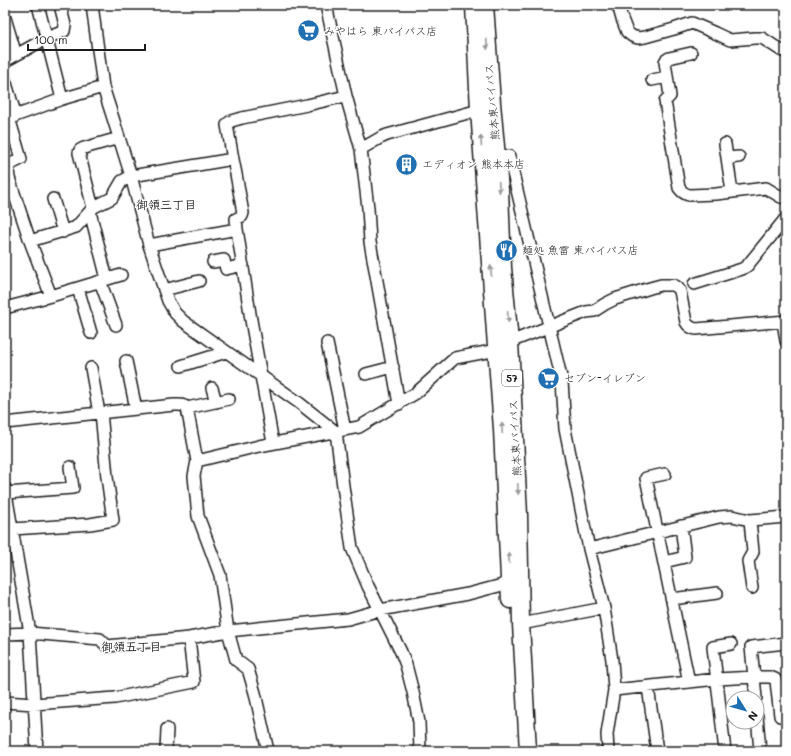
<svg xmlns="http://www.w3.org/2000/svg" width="791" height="756" font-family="Mali,'Klee One',sans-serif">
<rect width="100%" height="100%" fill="#fff"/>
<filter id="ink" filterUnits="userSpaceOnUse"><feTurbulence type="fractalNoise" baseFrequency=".025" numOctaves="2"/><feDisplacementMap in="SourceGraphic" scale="8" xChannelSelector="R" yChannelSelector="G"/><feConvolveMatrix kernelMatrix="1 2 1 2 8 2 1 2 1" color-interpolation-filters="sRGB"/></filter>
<g filter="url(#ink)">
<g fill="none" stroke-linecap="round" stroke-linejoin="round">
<defs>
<path id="minor" d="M38 5 62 99 103 87
M92 5 103 87 112 115 131 176 149 245 168 301 175 313 183 321 298 402 336 432 343 486 352 548 368 586 401 652 406 665 413 692 419 722 420 751
M326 5 346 96
M618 5 622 19 627 32 632 36 638 38 645 37 674 29 692 23 715 33 730 40 755 38H762L782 51H786
M5 18 16 55
M691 53 669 58 666 60 665 62 670 96 665 101 679 188C682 192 684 194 689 195L716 194 766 188 781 197 786 198
M5 61 47 38 64 31 65 25 60 5
M5 80 16 116
M652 80 667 77
M725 144 732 192
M361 149 380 138 387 135 479 110
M496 155 509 156 562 381 565 429 589 549 604 608 612 660 614 690 717 679 754 677 751 647 786 643
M727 158 739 157
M233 159 236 174 243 213 242 216 236 219 237 229
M53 199 63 232
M93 208 79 153 80 150 84 148 119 138
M90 212 107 279
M30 241 76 227 94 207 112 198 122 181 131 176 180 168 233 159 227 125C229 120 237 120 242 118L307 105 346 96 361 149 368 208 370 242 399 404
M149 245 237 229 251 320 273 443
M213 262 224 260 226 269 243 265
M100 281 116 325
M694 284 742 269 747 266 786 218
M78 288 91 333
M164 290 199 281
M51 296 30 241 9 178C7 165 10 164 21 159L10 121 11 119 15 116 62 99
M5 308 51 296 121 275
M783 321 786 341
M327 343 345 430
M126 361 136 409
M181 366 226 352
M91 368 99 413
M366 374 393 367
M212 388 216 402
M187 408 229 399
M5 423 174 405C179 405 183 404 187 408L197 461 194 476 198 516 220 575 228 631 236 660 248 669 255 693 268 751
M197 461 259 446 359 427 416 393 455 358 497 350 510 342 586 312 594 311 605 304 615 299 650 288 661 285H673L677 287 680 291 686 322C688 326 691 328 696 329L786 321
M665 474 646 478 689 682
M5 488 30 633 37 751
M6 493 73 488 70 467
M750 520 753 552 748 561 752 588
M12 529 90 524 113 520 107 477 101 412
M589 549 719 517 732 516 750 520 786 517
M664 562 685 557 681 526
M672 599 717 593
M521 624 604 608
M5 634 30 633 100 639 107 646 189 638 228 631 348 619 380 610 468 594 510 583
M648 687 657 751
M756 698 754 677H770L775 679 776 681 780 716
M5 702 34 704 115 698 194 682 189 638
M757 716 760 751
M166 751 167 729
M608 751 607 734 614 690
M725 751 713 647 731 644"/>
<path id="highway" d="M474 5 479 110 502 429 510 600
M485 5 492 103 500 190 503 268 510 342 519 515 521 624 528 751"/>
</defs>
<use href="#minor" stroke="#1c1c1c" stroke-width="14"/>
<use href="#highway" stroke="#1c1c1c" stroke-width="19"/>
<use href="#minor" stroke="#fff" stroke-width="11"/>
<use href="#highway" stroke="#fff" stroke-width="16"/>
</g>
<defs><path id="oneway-solid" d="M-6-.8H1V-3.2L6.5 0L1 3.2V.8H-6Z"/></defs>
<g fill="#999">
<use href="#oneway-solid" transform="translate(487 44) rotate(86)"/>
<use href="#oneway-solid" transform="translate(481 141) rotate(-95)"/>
<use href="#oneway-solid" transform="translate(499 187) rotate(86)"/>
<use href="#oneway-solid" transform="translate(491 271) rotate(-94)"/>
<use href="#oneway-solid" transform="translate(508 317) rotate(85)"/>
<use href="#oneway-solid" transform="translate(502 428) rotate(-93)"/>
<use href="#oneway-solid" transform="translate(518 489) rotate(87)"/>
<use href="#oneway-solid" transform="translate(509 558) rotate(-93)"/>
</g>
</g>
<defs>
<symbol id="supermarket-disc" viewBox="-11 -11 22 22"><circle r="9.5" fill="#1f6fb2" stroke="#fff"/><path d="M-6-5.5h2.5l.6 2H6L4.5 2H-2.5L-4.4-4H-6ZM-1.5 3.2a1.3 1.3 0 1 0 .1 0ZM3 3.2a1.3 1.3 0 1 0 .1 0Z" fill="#fff"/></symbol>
<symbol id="building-disc" viewBox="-11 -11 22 22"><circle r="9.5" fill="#1f6fb2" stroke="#fff"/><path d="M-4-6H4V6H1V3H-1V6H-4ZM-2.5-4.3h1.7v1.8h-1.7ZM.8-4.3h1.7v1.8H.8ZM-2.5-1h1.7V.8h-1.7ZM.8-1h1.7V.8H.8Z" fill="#fff"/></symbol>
<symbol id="restaurant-disc" viewBox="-11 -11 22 22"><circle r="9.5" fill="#1f6fb2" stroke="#fff"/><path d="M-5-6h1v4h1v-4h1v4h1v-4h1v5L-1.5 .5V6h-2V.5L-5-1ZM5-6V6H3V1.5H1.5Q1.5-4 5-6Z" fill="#fff"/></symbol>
</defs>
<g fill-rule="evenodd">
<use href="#supermarket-disc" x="296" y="18" width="25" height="25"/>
<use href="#building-disc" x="394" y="152" width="25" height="25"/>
<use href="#restaurant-disc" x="494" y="238" width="25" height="25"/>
<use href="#supermarket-disc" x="536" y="366" width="25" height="25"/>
</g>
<g text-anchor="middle" stroke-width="3" stroke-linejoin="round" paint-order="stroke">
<rect fill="#fff" stroke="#606060" stroke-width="1" x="502" y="370" width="20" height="16" rx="3"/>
<g font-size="10" font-weight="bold" fill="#1c1c1c">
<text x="512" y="382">57</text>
</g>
<g font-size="11" fill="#1c1c1c" stroke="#fff" text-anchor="start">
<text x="324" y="35">みやはら 東バイパス店</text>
<text x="422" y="168">エディオン 熊本本店</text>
<text x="522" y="254">麺処 魚雷 東バイパス店</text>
<text x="564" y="382">セブン-イレブン</text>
</g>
<g font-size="11" fill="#1c1c1c" stroke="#fff">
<text transform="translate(492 102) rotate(-95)" y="4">熊本東バイパス</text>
<text transform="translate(515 438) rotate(-93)" y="4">熊本東バイパス</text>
</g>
<g font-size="12" font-weight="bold" fill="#1c1c1c" stroke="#fff">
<text x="166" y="209">御領三丁目</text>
<text x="131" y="651">御領五丁目</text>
</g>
</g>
<rect width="791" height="756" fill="none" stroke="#fff" stroke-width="20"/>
<rect x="10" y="10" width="771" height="736" fill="none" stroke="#1c1c1c" stroke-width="1.5" filter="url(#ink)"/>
<g transform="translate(745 710) rotate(127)"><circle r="19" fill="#ffffff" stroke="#a4a4a4"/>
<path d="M0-3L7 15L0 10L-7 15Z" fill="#1f6fb2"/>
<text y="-6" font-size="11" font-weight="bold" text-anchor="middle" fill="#1c1c1c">N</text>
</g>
<path d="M28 44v6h117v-6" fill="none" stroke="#1c1c1c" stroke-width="2"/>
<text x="34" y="44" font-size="12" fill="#1c1c1c" stroke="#ffffff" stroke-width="3" paint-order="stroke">100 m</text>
</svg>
